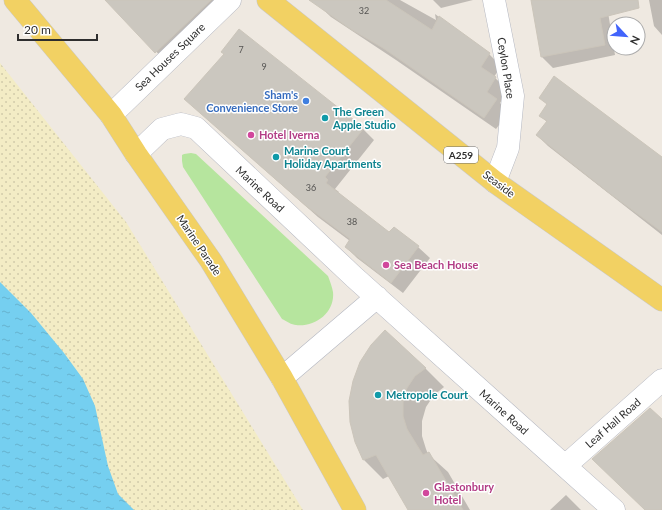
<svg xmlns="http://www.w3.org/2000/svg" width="662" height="510" font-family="Lato,sans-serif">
<defs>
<pattern id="sand-dots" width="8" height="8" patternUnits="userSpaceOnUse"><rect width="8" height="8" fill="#f3ecc5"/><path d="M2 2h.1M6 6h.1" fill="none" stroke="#d1cbaa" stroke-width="1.8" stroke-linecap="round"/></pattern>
<pattern id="water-ripples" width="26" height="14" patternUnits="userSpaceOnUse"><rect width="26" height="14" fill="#75cff0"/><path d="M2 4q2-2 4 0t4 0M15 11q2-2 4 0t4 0" fill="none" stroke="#66b2ce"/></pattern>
</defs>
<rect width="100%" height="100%" fill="#efe9e1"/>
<path fill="#b6e59e" d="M191 153 196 154 328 276C330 281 332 287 333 292 335 312 316 327 296 325 292 325 286 321 282 319L183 167 182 161V155L184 154Z"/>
<path fill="url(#sand-dots)" d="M0 63 126 222 303 510H0Z"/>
<path fill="url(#water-ripples)" d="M0 282 31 313 64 353 83 379 95 406 108 466 118 494 134 510H0Z"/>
<path fill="#0003" d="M107 0H229L169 65Z
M313 0H400L436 20 435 14 489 54 501 66 494 77 508 90 500 103 509 112 496 129 396 60 331 17Z
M433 0H473L441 8Z
M532 0H606L615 55 553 68 542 57Z
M649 0H662V35L654 26Z
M541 98 662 158V235L548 146 537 135 547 122 541 116 548 105Z
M185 99 363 129 374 140 335 189 339 192 338 193 389 233 394 228 418 247 430 258 403 293 357 258 346 247 350 241 318 217Z
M425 368 444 387 434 395 426 407 422 421V436L426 449 428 454 448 472 470 510H409L389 476 383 479 364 460 356 441 351 422Z
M566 495 581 510H550Z"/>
<path fill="#cbc7bf" stroke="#cbc5ba" d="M105 0H211L155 53Z
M309 0H386L432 30 439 16 490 53 481 67 496 77 487 92 497 99 484 118 383 48 352 30Z
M531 0H638L639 8 600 18 605 45 541 57Z
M239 29 364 128 325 177 328 180 326 183 389 232 394 227 419 246 391 283 345 247 350 239 306 206 184 99 224 54 221 52Z
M554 76 662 157V232L609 193 536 135 547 121 539 116 547 104 539 98Z
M385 330 426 368 415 376 407 388 403 402V416L407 429 423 455 429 452 463 510H408L376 455 363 460 355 442 350 422 349 401 353 381 360 362 371 345Z
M650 408 662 419V510H645L592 459Z"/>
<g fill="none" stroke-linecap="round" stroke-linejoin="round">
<defs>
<path id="minor" d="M494 0 513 96 508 148 495 182
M111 115 230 0
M136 154 162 129 181 124 196 128 354 277 614 510
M282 378 377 297
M565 466 662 380"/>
<path id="major" d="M15 0 111 115 136 154 211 261 282 378 355 510
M268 0 495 182 662 300"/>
</defs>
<use href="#minor" stroke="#b4b7c1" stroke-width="23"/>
<use href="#major" stroke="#c9c9c9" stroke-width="23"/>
<use href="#minor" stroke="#fff" stroke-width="22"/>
<use href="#major" stroke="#f2d163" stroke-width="22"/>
</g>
<circle fill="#3f7fe0" stroke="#fff" stroke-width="1.5" cx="306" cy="101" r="4"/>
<g fill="#0f9aa8" stroke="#fff" stroke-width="1.5">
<circle cx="325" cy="118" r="4"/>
<circle cx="276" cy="157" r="4"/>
<circle cx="378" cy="395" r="4"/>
</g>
<g fill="#d1479c" stroke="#fff" stroke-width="1.5">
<circle cx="251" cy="135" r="4"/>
<circle cx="386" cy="265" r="4"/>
<circle cx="426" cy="493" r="4"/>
</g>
<g text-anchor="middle" stroke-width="3" stroke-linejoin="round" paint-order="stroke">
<g font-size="9" fill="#555452">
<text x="364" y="14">32</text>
<text x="241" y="53">7</text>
<text x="264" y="70">9</text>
<text x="311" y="191">36</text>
<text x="352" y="225">38</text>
</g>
<rect fill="#fff" stroke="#6d6d6d" stroke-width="1" x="444" y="147" width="34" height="16" rx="3"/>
<g font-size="10" font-weight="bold" fill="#2e2e2e">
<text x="461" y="159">A259</text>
</g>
<g font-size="11" fill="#2e2e2e" stroke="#fff">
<text transform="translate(170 57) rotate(-44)" y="4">Sea Houses Square</text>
<text transform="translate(506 68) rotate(81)" y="4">Ceylon Place</text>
<text transform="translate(499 184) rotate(37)" y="4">Seaside</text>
<text transform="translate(260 189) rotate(43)" y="4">Marine Road</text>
<text transform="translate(199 245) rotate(56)" y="4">Marine Parade</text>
<text transform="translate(504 412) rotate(42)" y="4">Marine Road</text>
<text transform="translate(613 423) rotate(-41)" y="4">Leaf Hall Road</text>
</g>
<g font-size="11" font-weight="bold" fill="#366cbe" stroke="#fff" text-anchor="end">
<text x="298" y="99">Sham's<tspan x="298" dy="13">Convenience Store</tspan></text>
</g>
<g font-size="11" font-weight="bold" fill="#0d838f" stroke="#fff" text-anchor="start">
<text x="333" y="116">The Green<tspan x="333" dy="13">Apple Studio</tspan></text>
<text x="284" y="155">Marine Court<tspan x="284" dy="13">Holiday Apartments</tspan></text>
<text x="386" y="399">Metropole Court</text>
</g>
<g font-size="11" font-weight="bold" fill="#b23c85" stroke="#fff" text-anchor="start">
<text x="259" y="139">Hotel Iverna</text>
<text x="394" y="269">Sea Beach House</text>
<text x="434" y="491">Glastonbury<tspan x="434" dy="13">Hotel</tspan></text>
</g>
</g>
<g transform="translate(626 36) rotate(116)"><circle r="19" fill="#ffffff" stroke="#ababab"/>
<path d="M0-3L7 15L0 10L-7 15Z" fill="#4264fb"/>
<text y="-6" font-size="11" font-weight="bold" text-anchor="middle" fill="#2e2e2e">N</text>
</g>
<path d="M18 34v6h79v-6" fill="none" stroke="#2e2e2e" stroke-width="2"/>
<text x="24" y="34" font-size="12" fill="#2e2e2e" stroke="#ffffff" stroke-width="3" paint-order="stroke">20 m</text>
</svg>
